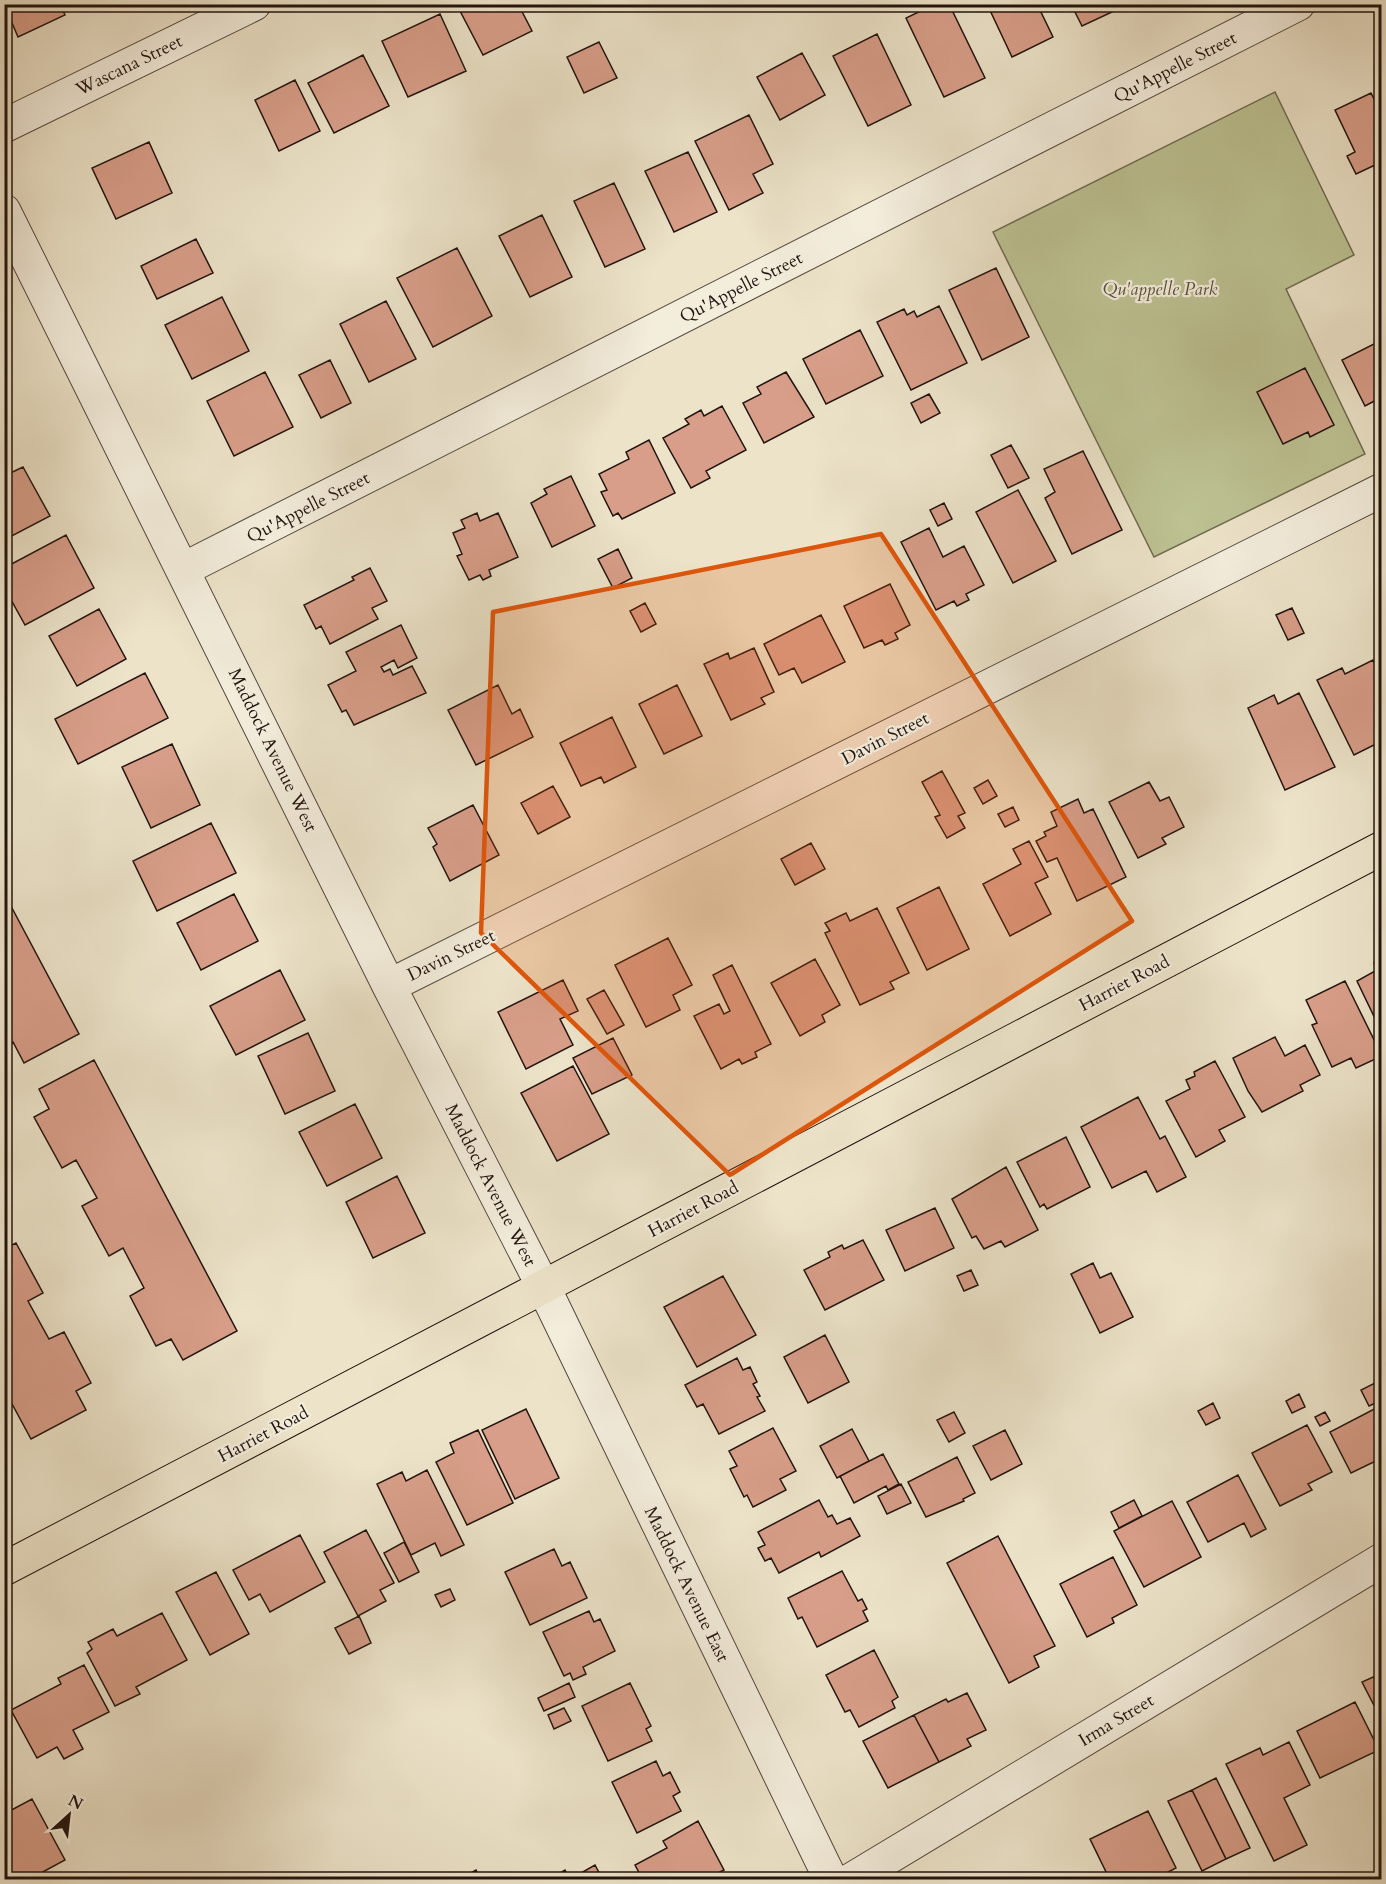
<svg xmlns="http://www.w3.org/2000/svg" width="1386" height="1884" font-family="Cardo,serif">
<rect width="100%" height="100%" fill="#ece3c9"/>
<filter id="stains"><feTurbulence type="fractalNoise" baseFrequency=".00333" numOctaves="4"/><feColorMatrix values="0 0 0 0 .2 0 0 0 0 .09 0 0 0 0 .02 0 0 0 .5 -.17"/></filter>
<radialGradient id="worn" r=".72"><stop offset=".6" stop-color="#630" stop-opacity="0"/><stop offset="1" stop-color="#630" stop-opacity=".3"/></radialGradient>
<path fill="#bdc293" stroke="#706b51" stroke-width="1.5" d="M1275 92 1354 255 1286 289 1365 454 1154 557 993 232Z"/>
<path fill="#d89e89" stroke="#22140f" stroke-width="1.5" d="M4 4H60L65 15 18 37Z
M468 4H518L532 31 483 55 459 9Z
M935 4H949L985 78 944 97 906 18Z
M987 4H1037L1053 37 1012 57Z
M1071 4H1127V5L1082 26Z
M440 14 466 71 408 97 382 41Z
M877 34 911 105 868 126 833 56Z
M599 42 617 78 584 93 567 57Z
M802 53 825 95 780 120 757 77Z
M363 55 389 106 334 133 308 83Z
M295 80 320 131 279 151 255 100Z
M1371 93 1376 103 1382 100V178L1375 165 1356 174 1347 156 1355 152 1335 110Z
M749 115 773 164 753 174 763 193 729 210 695 141Z
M149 142 172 193 116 219 92 168Z
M688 152 717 212 674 232 645 171Z
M614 183 645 249 605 267 574 201Z
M542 215 572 277 530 297 499 236Z
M196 239 213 273 157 299 141 266Z
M457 248 492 316 433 347 397 278Z
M996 268 1029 337 982 360 949 290Z
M222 297 249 351 192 379 165 325Z
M386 301 416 359 369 382 340 324Z
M939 306 967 363 911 390 877 322 904 309 907 315 914 311 917 317Z
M860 330 883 376 826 404 803 359Z
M1382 340V397L1365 406 1342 360Z
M330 360 351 403 321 418 299 375Z
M1305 368 1334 425 1310 437 1308 432 1283 444 1257 392Z
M265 372 293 427 234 456 207 401Z
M786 372 814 417 764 443 743 403 761 394 757 387Z
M929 394 940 413 921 423 911 403Z
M722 406 746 450 706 471 710 478 691 488 663 438 689 424 685 419 701 410 704 416Z
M4 434 10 446 4 448Z
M649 440 675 493 622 519 618 513 613 516 601 492 607 490 599 474 629 459 626 452Z
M1011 445 1029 478 1008 488 991 455Z
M1083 451 1122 530 1072 554 1045 498 1055 492 1044 469Z
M23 467 50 516 4 540V476Z
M571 476 595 526 552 547 531 503 547 494 544 489Z
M1018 490 1056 561 1013 583 976 512Z
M944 503 952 519 938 526 930 510Z
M477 513 480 521 498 513 518 557 489 570 491 576 483 580 480 575 469 580 457 556 462 554 453 533 465 528 461 520Z
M929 528 943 557 964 546 984 585 966 594 969 600 957 606 954 601 936 610 901 542Z
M66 535 94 588 25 625 4 587V568Z
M618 549 632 578 613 588 598 559Z
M370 568 387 601 372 608 378 619 330 644 321 626 316 629 304 605 354 580 352 577Z
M890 584 910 625 895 633 898 639 885 645 882 640 864 648 844 606Z
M645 603 656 624 641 632 630 611Z
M1292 608 1304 633 1288 640 1276 615Z
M99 609 126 659 77 686 49 636Z
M821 615 845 662 802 683 794 668 779 675 764 644Z
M401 625 417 658 398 668 394 660 381 667 384 672 390 669 393 675 412 666 426 693 354 725 346 710 342 712 328 685 356 671 346 652Z
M754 648 774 692 761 698 765 704 731 720 704 664 728 653 730 659Z
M1373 660 1382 679V741L1354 755 1317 680 1342 668 1345 674Z
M145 673 168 718 78 764 55 719Z
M498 685 512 714 520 709 533 737 476 765 448 710Z
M677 685 702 736 664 754 639 704Z
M1299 693 1335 767 1285 790 1248 708 1274 695 1278 704Z
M612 717 636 767 604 783 601 777 581 786 560 743Z
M172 744 200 805 151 828 122 767Z
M942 771 965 813 958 816 965 828 947 838 935 817 940 815 922 782Z
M988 780 997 796 983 804 974 788Z
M1149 782 1160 801 1169 797 1184 827 1162 838 1166 844 1138 858 1109 802Z
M553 786 570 817 538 834 521 803Z
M1078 799 1084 813 1093 809 1126 877 1077 901 1057 858 1047 862 1036 841 1046 836 1044 832 1057 826 1051 812Z
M473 805 499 855 450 881 433 847 437 844 428 828Z
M1013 807 1019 820 1005 827 998 814Z
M211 823 236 873 157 911 133 861Z
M1029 841 1048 877 1035 883 1051 914 1010 936 983 884 1021 864 1013 849Z
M811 843 825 869 795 885 781 859Z
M939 887 969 949 927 970 897 908Z
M4 893 79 1034 24 1063 13 1042 4 1046Z
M234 894 258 941 201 970 177 923Z
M877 908 909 973 890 982 894 989 860 1005 825 933 830 931 825 923 846 913 850 921Z
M668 938 692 985 673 995 680 1010 646 1027 615 965Z
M815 959 840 1005 822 1015 825 1022 800 1036 771 983Z
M1382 959V1028L1380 1029 1357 981 1377 970 1374 963Z
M732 965 771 1044 755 1052 757 1057 742 1064 739 1059 721 1069 694 1016 719 1004 724 1014 730 1011 713 975Z
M280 970 305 1020 236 1055 210 1006Z
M563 980 578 1011 560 1019 573 1045 526 1069 498 1012Z
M1345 981 1382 1056 1356 1068 1351 1058 1332 1067 1312 1025 1317 1023 1306 1000Z
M604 990 624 1025 607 1034 587 999Z
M308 1033 335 1091 285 1114 258 1056Z
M1275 1037 1285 1056 1305 1045 1320 1075 1300 1085 1303 1091 1262 1112 1248 1091 1233 1058Z
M613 1038 632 1075 592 1094 573 1058Z
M94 1060 237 1331 183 1360 171 1339 156 1346 130 1296 144 1288 123 1248 109 1256 82 1206 97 1198 76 1160 62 1168 34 1117 49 1109 39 1089Z
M1215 1061 1245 1117 1219 1130 1225 1141 1196 1157 1166 1101 1190 1089 1186 1080 1195 1076 1194 1072Z
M573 1066 609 1134 557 1161 521 1093Z
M1138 1097 1160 1139 1165 1136 1186 1177 1157 1192 1146 1171 1112 1188 1081 1127Z
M355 1104 382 1158 327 1186 299 1132Z
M1066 1137 1090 1187 1047 1209 1044 1204 1040 1207 1017 1162Z
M1006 1167 1038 1230 1005 1247 1001 1241 984 1249 976 1236 972 1238 952 1199Z
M397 1176 425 1233 373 1258 346 1202Z
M935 1208 954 1248 905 1271 886 1230Z
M863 1240 884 1280 825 1310 804 1270 830 1257 828 1252 842 1245 844 1249Z
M16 1243 43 1293 28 1301 49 1339 64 1332 91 1383 76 1391 86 1410 31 1439 4 1389V1249Z
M1093 1263 1100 1278 1111 1273 1133 1317 1100 1333 1071 1274Z
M971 1270 978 1285 964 1291 957 1276Z
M723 1276 756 1335 697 1367 664 1307Z
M825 1335 849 1382 808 1403 784 1357Z
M737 1358 743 1370 750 1367 757 1382 753 1384 760 1396 757 1397 765 1411 719 1434 703 1404 697 1407 685 1385Z
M1375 1383 1382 1400 1369 1406 1361 1390Z
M1299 1394 1305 1407 1292 1413 1286 1401Z
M1213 1403 1220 1418 1206 1425 1198 1411Z
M1382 1405V1458L1351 1473 1330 1432Z
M526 1409 559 1478 515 1499 482 1430Z
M954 1412 965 1433 949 1442 937 1420Z
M1325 1412 1330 1421 1320 1426 1315 1417Z
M1307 1425 1332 1472 1308 1484 1312 1490 1280 1506 1252 1453Z
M773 1428 796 1471 780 1479 786 1490 753 1507 747 1495 744 1497 730 1469 737 1466 729 1451Z
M852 1429 869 1461 837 1478 820 1446Z
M478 1430 513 1503 467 1525 436 1462 454 1453 450 1443Z
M1005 1430 1022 1464 991 1480 973 1446Z
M883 1454 899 1484 888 1490 886 1486 854 1503 840 1476Z
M957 1457 975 1493 963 1499 964 1501 926 1517 908 1482Z
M427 1470 464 1545 441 1556 435 1543 411 1555 377 1484 402 1472 406 1481Z
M1238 1475 1266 1529 1251 1537 1244 1523 1208 1542 1187 1502Z
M901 1484 911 1503 887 1514 878 1496Z
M819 1500 828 1517 832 1515 837 1524 850 1518 860 1536 821 1557 819 1552 779 1573 771 1558 765 1561 758 1548 765 1545 758 1532Z
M1134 1500 1142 1516 1119 1528 1111 1512Z
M1172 1501 1201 1557 1144 1587 1114 1531Z
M366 1530 394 1583 380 1590 386 1601 358 1616 324 1552Z
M300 1535 325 1582 270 1612 260 1594 249 1600 233 1570Z
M998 1536 1055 1646 1034 1656 1039 1667 1009 1683 947 1563Z
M404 1542 419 1572 399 1582 384 1553Z
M554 1549 562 1566 570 1562 587 1598 530 1625 505 1572Z
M1113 1557 1137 1605 1112 1618 1114 1623 1087 1637 1060 1584Z
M842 1571 858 1601 862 1599 867 1609 863 1611 868 1621 817 1647 802 1617 798 1619 788 1598Z
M216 1572 249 1634 210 1655 176 1592Z
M450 1589 455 1600 441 1607 435 1595Z
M589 1611 594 1622 600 1619 615 1651 583 1667 586 1674 573 1680 570 1673 564 1676 543 1632Z
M162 1613 187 1660 136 1687 140 1694 115 1706 87 1653 92 1649 88 1642 113 1629 117 1636Z
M359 1616 371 1643 349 1654 335 1628Z
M874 1650 898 1697 892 1701 895 1708 859 1727 850 1710 845 1712 826 1675Z
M84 1665 109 1712 73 1730 83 1749 64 1759 57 1747 37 1758 11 1710 61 1684 58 1678Z
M1382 1673V1721L1362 1682Z
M569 1683 575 1697 544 1711 538 1698Z
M630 1683 651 1726 646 1729 652 1741 608 1761 582 1706Z
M967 1693 986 1730 967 1739 971 1746 939 1762 914 1715 946 1699 948 1702Z
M1355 1702 1379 1750 1320 1778 1297 1731Z
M564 1708 571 1721 554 1729 548 1715Z
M914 1715 939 1762 888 1788 863 1741Z
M1289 1742 1310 1785 1284 1798 1307 1845 1274 1861 1226 1764 1260 1748 1263 1755Z
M656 1761 663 1776 670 1772 680 1792 673 1796 681 1811 637 1833 612 1782Z
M1216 1778 1250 1848 1226 1859 1192 1790Z
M1192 1790 1226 1859 1202 1871 1168 1801Z
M32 1799 65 1860 28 1880 23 1874 13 1880H4V1814Z
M1148 1811 1176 1868 1153 1880H1110L1090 1839Z
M698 1821 724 1870 705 1880H643L635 1865 667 1848 663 1841Z
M595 1865 603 1880H573L572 1878Z
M476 1870 481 1880H458Z
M565 1870 570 1880H548Z"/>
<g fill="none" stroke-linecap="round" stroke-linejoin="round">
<defs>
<path id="minor" d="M4 126 254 4
M4 211 389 986 544 1288 831 1880
M184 569 1298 4
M389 986 1382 490
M851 1880 1382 1560"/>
<path id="major" d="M4 1569 1382 848"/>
</defs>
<use href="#minor" stroke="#54483e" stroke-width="35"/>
<use href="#major" stroke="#22140f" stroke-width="35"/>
<use href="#minor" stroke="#f3eddc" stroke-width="33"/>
<use href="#major" stroke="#ece3c9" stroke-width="33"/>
</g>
<path fill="#de560c" fill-opacity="0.2" stroke="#de560c" stroke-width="4.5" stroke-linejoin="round" d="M881 534 1132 921 730 1175 481 933 493 612Z"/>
<g text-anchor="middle" stroke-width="4.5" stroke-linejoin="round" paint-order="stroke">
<g font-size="18" fill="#22140f" stroke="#f3eddc">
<text transform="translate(129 65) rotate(-26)" y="6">Wascana Street</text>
<text transform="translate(1175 67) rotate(-27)" y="6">Qu'Appelle Street</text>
<text transform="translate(741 287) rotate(-27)" y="6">Qu'Appelle Street</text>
<text transform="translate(308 507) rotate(-27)" y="6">Qu'Appelle Street</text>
<text transform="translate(885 738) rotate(-27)" y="6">Davin Street</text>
<text transform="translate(273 750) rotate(64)" y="6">Maddock Avenue West</text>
<text transform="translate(451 955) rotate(-26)" y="6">Davin Street</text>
<text transform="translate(1124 983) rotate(-28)" y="6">Harriet Road</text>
<text transform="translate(491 1185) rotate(63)" y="6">Maddock Avenue West</text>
<text transform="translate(693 1209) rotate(-28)" y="6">Harriet Road</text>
<text transform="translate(263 1434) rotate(-28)" y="6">Harriet Road</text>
<text transform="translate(687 1584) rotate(64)" y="6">Maddock Avenue East</text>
<text transform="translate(1116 1720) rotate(-31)" y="6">Irma Street</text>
</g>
<g font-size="18" font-style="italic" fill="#58513d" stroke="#f3eddc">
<text x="1160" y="295">Qu'appelle Park</text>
</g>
</g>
<rect width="1386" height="1884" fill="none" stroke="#ece3c9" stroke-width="24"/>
<rect x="6" y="6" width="1374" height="1872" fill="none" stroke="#22140f" stroke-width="3"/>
<rect x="12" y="12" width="1362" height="1860" fill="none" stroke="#22140f" stroke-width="1.5"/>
<g transform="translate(69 1815) rotate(27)" stroke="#f3eddc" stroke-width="4.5" paint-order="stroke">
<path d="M0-4.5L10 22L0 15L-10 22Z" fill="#22140f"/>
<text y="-9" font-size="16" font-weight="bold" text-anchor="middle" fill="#22140f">N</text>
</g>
<rect width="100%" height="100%" filter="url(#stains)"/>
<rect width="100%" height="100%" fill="url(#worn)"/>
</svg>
